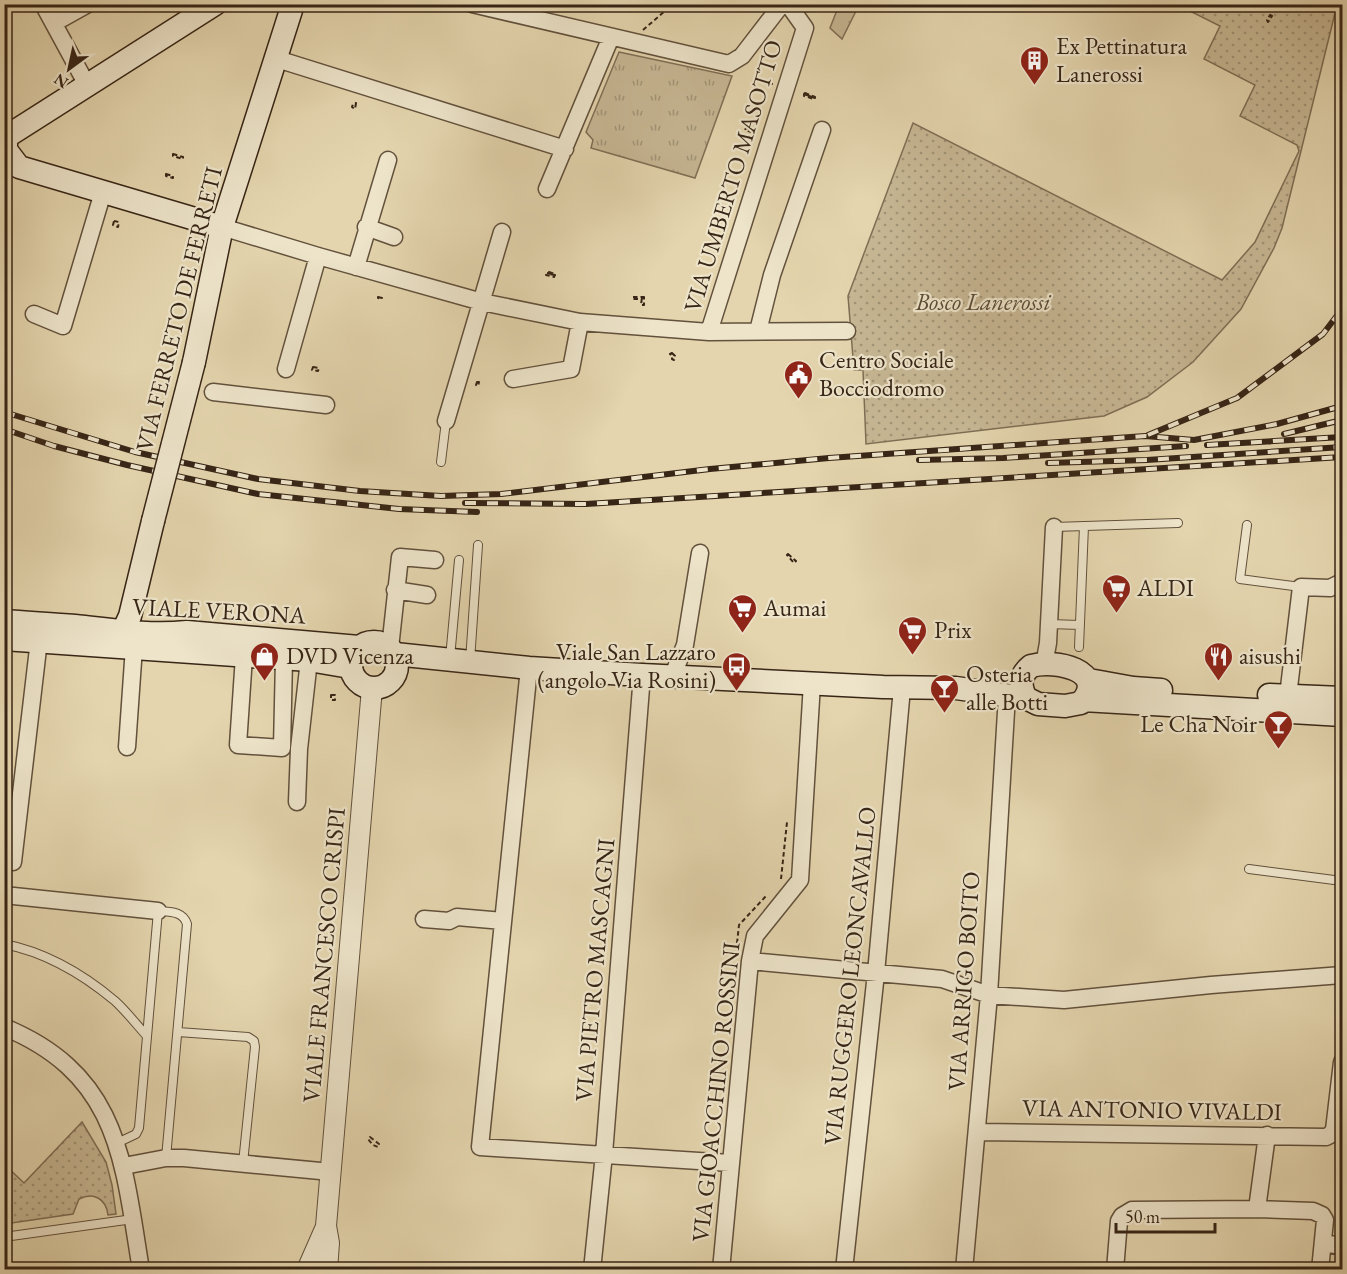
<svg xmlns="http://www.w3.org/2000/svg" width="1347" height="1274" font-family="'EB Garamond',serif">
<defs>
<pattern id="grass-tufts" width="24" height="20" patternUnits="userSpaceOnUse" patternTransform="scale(1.5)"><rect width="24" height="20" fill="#c7b794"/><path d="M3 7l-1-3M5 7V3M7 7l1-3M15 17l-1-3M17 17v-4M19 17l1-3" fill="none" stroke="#a29578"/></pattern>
<pattern id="park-dots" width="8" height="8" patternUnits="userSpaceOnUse" patternTransform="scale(1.5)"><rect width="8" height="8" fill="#c7b794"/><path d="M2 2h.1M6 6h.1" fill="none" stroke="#a29578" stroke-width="1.8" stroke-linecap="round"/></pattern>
</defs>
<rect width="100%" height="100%" fill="#e4d5ae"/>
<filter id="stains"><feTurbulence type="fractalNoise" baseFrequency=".00333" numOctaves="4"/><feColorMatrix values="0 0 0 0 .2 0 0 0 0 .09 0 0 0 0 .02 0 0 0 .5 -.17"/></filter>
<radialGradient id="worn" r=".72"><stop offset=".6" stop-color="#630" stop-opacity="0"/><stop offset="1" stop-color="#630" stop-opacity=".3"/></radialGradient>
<path fill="url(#grass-tufts)" stroke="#7f6e55" stroke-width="1.5" d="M839 5H859L842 39 830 28Z
M619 52 732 76 695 178 591 148 593 140 586 132Z"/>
<path fill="url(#park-dots)" stroke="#7f6e55" stroke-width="1.5" d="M1178 5H1337L1282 228 1274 248 1241 309 1193 362 1147 397 1104 416 866 444 863 370H854L848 296 913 123 1222 280 1255 242 1299 151 1297 145 1240 116 1255 85 1204 59 1220 26Z
M82 1122 106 1162 112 1185 116 1214 108 1215C106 1198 93 1192 79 1199L73 1214 5 1224V1165L24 1183Z"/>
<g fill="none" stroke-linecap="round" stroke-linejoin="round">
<defs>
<path id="service" d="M441 462 446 421
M1247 525 1240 579 1301 587
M1054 527 1178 523
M1049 624 1080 625
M1079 647 1084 526
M450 658 459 560
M470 661 478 545
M1249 869 1342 881
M4 944C45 952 84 975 115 1001 126 1011 136 1024 146 1035
M178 1032 248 1037 254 1041 255 1047 243 1163
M117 1143 136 1134 139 1128 158 911C170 912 183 911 187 924L166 1158
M4 1237 133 1219"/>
<path id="minor" d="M43 4 87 85
M472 4 729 64 742 56 782 4
M54 23 88 4
M277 59 565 149
M547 189 611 37
M222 227 318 256 482 302 580 322 709 332 847 331
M366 227 394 237
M356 267 388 160
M34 314 63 326 103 192
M758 331 772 275 822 130
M709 332 805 28 788 4
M286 369 318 256
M513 379 571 369 580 322
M213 392 326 405
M446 421 502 232
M395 590 427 595
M390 648 400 557 435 560
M244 656 238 745 282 748 284 659
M1044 665 1048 643 1054 527
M529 668 480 1147 730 1163
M673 675 685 645 700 553
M1288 696 1301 587 1330 588 1342 582
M127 747 134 647
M297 802 299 749 309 660
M13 862 39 640
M4 895 158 911
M424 919 449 921 457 917 503 921
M750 961 942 979 989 995 1064 1000 1211 985 1342 975
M4 1027C120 1075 123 1161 141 1270
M977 1132 1326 1137 1330 1135 1334 1130 1342 1062
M124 1166 166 1158H184L331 1172
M1257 1209 1267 1135
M1323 1243 1342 1246
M592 1270 604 1154 642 675
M721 1270 750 961 755 936 800 880 812 683
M844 1270 876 973 902 688
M964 1270 989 995 1007 695
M1115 1270 1119 1221 1122 1216 1132 1210 1257 1209 1313 1211 1322 1215 1325 1220 1320 1270"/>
<path id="tertiary" d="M307 1270 325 1229
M327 1270 329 1243 326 1226 372 688"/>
<path id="secondary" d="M215 4 6 137V150L19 167 222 227
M194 362 222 227 293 4
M4 621C28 623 52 624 75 626 114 630 148 636 187 632L359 647
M4 639 309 660 350 667
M112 641 120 638 130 616 153 521
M351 665a23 23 0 1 1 46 0a23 23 0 1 1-46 0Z
M395 654 529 668 642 675 883 687 956 688 1026 698 1038 704 1065 706 1081 703C1109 670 1054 659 1031 666 1020 675 1019 685 1026 698
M1089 680 1133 688 1161 690
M1269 695 1342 698
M1083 700 1342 715"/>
</defs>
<use href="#service" stroke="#62513c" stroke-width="10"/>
<use href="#minor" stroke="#62513c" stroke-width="19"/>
<use href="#tertiary" stroke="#62513c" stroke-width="22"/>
<use href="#secondary" stroke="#372516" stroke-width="25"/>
<path stroke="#372516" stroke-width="2" stroke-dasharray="4.5 3" stroke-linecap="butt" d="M1265 4 1264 7 1265 8 1267 4
M811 11 813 4
M1270 15 1272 16 1268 22 1267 20Z
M643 30 673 4
M766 80 772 82V84L766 82Z
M805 93 815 97V98L804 94Z
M804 94 815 98 814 99 804 96Z
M356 103 355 109 352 107 353 104Z
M746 128 752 130 751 132 745 130Z
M173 154 183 157V159L173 156Z
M166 174 173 176V178L166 176Z
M114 221 119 222 118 227 113 225Z
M549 272 555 274V275L549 274Z
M547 273 555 275 554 277 546 275Z
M378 297 382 298 381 299 378 298Z
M633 297H642V299H633Z
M642 297H644V305H641Z
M672 353 675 356 674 360 672 359V356L670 354Z
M313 367 319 368 318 371 312 370Z
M477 382H479L478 386 476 385Z
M788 554 796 561 794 563 787 555Z
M331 695H335V700H331Z
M781 879 787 822
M737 943 739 925 766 896
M370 1137 379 1144 378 1147 373 1145 368 1139Z"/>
<use href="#service" stroke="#ede4ca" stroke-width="8"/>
<use href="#minor" stroke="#ede4ca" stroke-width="16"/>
<use href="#tertiary" stroke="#ede4ca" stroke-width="20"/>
<use href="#secondary" stroke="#ede4ca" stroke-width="22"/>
<defs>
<path id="rail" d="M4 412 135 452 258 479 360 491 441 496 501 494 710 469 829 458 1145 436 1194 440 1277 424 1342 406
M4 429 54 446 127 465 258 494 399 509 477 512
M1284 434 1342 420
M1148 435 1237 398 1323 334 1342 309
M1207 445 1342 437
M919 460 1003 458 1186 446
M1048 463 1147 460 1342 447
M465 503 586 504 1342 457"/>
</defs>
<use href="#rail" stroke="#372516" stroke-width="6"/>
<use href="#rail" stroke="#ede4ca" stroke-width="4" stroke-dasharray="11" stroke-linecap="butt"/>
<defs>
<path id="secondary-bridge" d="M153 521 194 362"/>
</defs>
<use href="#secondary-bridge" stroke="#372516" stroke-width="25" stroke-linecap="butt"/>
<use href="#secondary-bridge" stroke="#ede4ca" stroke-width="22"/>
</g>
<defs>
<symbol id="building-pin" viewBox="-11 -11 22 30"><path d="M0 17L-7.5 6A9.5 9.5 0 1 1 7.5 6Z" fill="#8f2418" stroke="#ede4ca"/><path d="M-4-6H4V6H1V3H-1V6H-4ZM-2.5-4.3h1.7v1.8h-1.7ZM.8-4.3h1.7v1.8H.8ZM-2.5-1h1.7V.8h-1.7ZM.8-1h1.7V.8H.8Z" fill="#fff"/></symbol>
<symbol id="civic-pin" viewBox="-11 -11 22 30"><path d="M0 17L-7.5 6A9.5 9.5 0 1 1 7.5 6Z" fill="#8f2418" stroke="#ede4ca"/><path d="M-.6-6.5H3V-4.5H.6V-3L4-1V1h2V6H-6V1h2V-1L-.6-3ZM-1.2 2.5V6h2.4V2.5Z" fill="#fff"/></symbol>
<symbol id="supermarket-pin" viewBox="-11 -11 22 30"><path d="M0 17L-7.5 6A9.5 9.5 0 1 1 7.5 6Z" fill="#8f2418" stroke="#ede4ca"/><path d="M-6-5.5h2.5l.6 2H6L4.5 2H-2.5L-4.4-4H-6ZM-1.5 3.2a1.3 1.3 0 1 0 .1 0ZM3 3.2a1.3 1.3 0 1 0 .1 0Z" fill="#fff"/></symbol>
<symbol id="shop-pin" viewBox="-11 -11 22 30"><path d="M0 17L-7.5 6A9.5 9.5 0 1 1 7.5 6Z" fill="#8f2418" stroke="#ede4ca"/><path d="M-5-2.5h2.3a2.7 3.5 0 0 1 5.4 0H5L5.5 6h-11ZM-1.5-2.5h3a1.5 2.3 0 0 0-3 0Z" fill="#fff"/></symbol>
<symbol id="restaurant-pin" viewBox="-11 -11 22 30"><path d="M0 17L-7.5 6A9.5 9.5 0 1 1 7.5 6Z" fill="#8f2418" stroke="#ede4ca"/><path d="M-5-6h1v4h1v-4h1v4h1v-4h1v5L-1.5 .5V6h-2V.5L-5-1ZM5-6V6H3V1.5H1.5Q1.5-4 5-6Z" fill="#fff"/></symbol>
<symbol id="bus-pin" viewBox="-11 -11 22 30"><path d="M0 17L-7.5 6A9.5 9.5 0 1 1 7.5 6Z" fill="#8f2418" stroke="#ede4ca"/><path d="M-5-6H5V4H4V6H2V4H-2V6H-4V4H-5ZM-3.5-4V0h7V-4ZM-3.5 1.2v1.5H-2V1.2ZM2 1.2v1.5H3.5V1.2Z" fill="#fff"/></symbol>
<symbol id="bar-pin" viewBox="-11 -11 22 30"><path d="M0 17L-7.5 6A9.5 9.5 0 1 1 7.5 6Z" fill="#8f2418" stroke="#ede4ca"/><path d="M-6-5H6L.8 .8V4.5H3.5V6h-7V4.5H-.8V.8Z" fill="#fff"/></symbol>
</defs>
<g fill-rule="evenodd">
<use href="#building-pin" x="1018" y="44" width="33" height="45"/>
<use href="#civic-pin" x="782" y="358" width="33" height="45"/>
<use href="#supermarket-pin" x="1100" y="572" width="33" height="45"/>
<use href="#supermarket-pin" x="726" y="592" width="33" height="45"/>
<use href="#supermarket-pin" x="896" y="614" width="33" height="45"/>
<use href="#shop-pin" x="248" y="640" width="33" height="45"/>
<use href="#restaurant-pin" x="1202" y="640" width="33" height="45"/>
<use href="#bus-pin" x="720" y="650" width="33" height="45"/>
<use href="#bar-pin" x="928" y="672" width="33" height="45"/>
<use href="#bar-pin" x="1262" y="708" width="33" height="45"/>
</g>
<g text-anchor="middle" stroke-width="4.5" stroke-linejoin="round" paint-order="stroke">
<g font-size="24" fill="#372516" stroke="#ede4ca" text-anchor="start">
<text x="1056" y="54">Ex Pettinatura<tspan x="1056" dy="28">Lanerossi</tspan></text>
<text x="819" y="368">Centro Sociale<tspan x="819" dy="28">Bocciodromo</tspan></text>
<text x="1137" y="596">ALDI</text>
<text x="763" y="616">Aumai</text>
<text x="934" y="638">Prix</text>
<text x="716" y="660" text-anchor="end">Viale San Lazzaro<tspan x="716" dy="28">(angolo Via Rosini)</tspan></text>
<text x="286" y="664">DVD Vicenza</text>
<text x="1239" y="664">aisushi</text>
<text x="966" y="682">Osteria<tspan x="966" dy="28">alle Botti</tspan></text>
<text x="1257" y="732" text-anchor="end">Le Cha Noir</text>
</g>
<g font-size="24" fill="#372516" stroke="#ede4ca">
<text transform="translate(733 176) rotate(-73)" y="8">VIA UMBERTO MASOTTO</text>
<text transform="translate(179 309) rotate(-76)" y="8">VIA FERRETO DE FERRETI</text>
<text transform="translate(219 611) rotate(3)" y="8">VIALE VERONA</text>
<text transform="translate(324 955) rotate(-85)" y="8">VIALE FRANCESCO CRISPI</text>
<text transform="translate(595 970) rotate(-85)" y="8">VIA PIETRO MASCAGNI</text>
<text transform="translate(850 976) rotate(-84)" y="8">VIA RUGGERO LEONCAVALLO</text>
<text transform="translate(964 981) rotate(-86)" y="8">VIA ARRIGO BOITO</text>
<text transform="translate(716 1092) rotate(-84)" y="8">VIA GIOACCHINO ROSSINI</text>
<text transform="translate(1152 1110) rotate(1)" y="8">VIA ANTONIO VIVALDI</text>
</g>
<g font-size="24" font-style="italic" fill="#5b4a36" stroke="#ede4ca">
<text x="983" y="310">Bosco Lanerossi</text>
</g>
</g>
<rect width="1347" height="1274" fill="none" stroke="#e4d5ae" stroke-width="24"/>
<rect x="6" y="6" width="1335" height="1262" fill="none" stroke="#372516" stroke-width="3"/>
<rect x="12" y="12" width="1323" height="1250" fill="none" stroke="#372516" stroke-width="1.5"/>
<g transform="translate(69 69) rotate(213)" stroke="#ede4ca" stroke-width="4.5" paint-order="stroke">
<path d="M0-4.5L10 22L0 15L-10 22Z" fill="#372516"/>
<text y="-9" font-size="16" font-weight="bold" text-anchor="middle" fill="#372516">N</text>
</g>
<path d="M1116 1223v9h99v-9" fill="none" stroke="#372516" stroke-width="3"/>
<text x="1125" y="1223" font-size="18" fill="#372516" stroke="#ede4ca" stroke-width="4.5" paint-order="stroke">50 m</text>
<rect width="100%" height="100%" filter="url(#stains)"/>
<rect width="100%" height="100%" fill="url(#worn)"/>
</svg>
